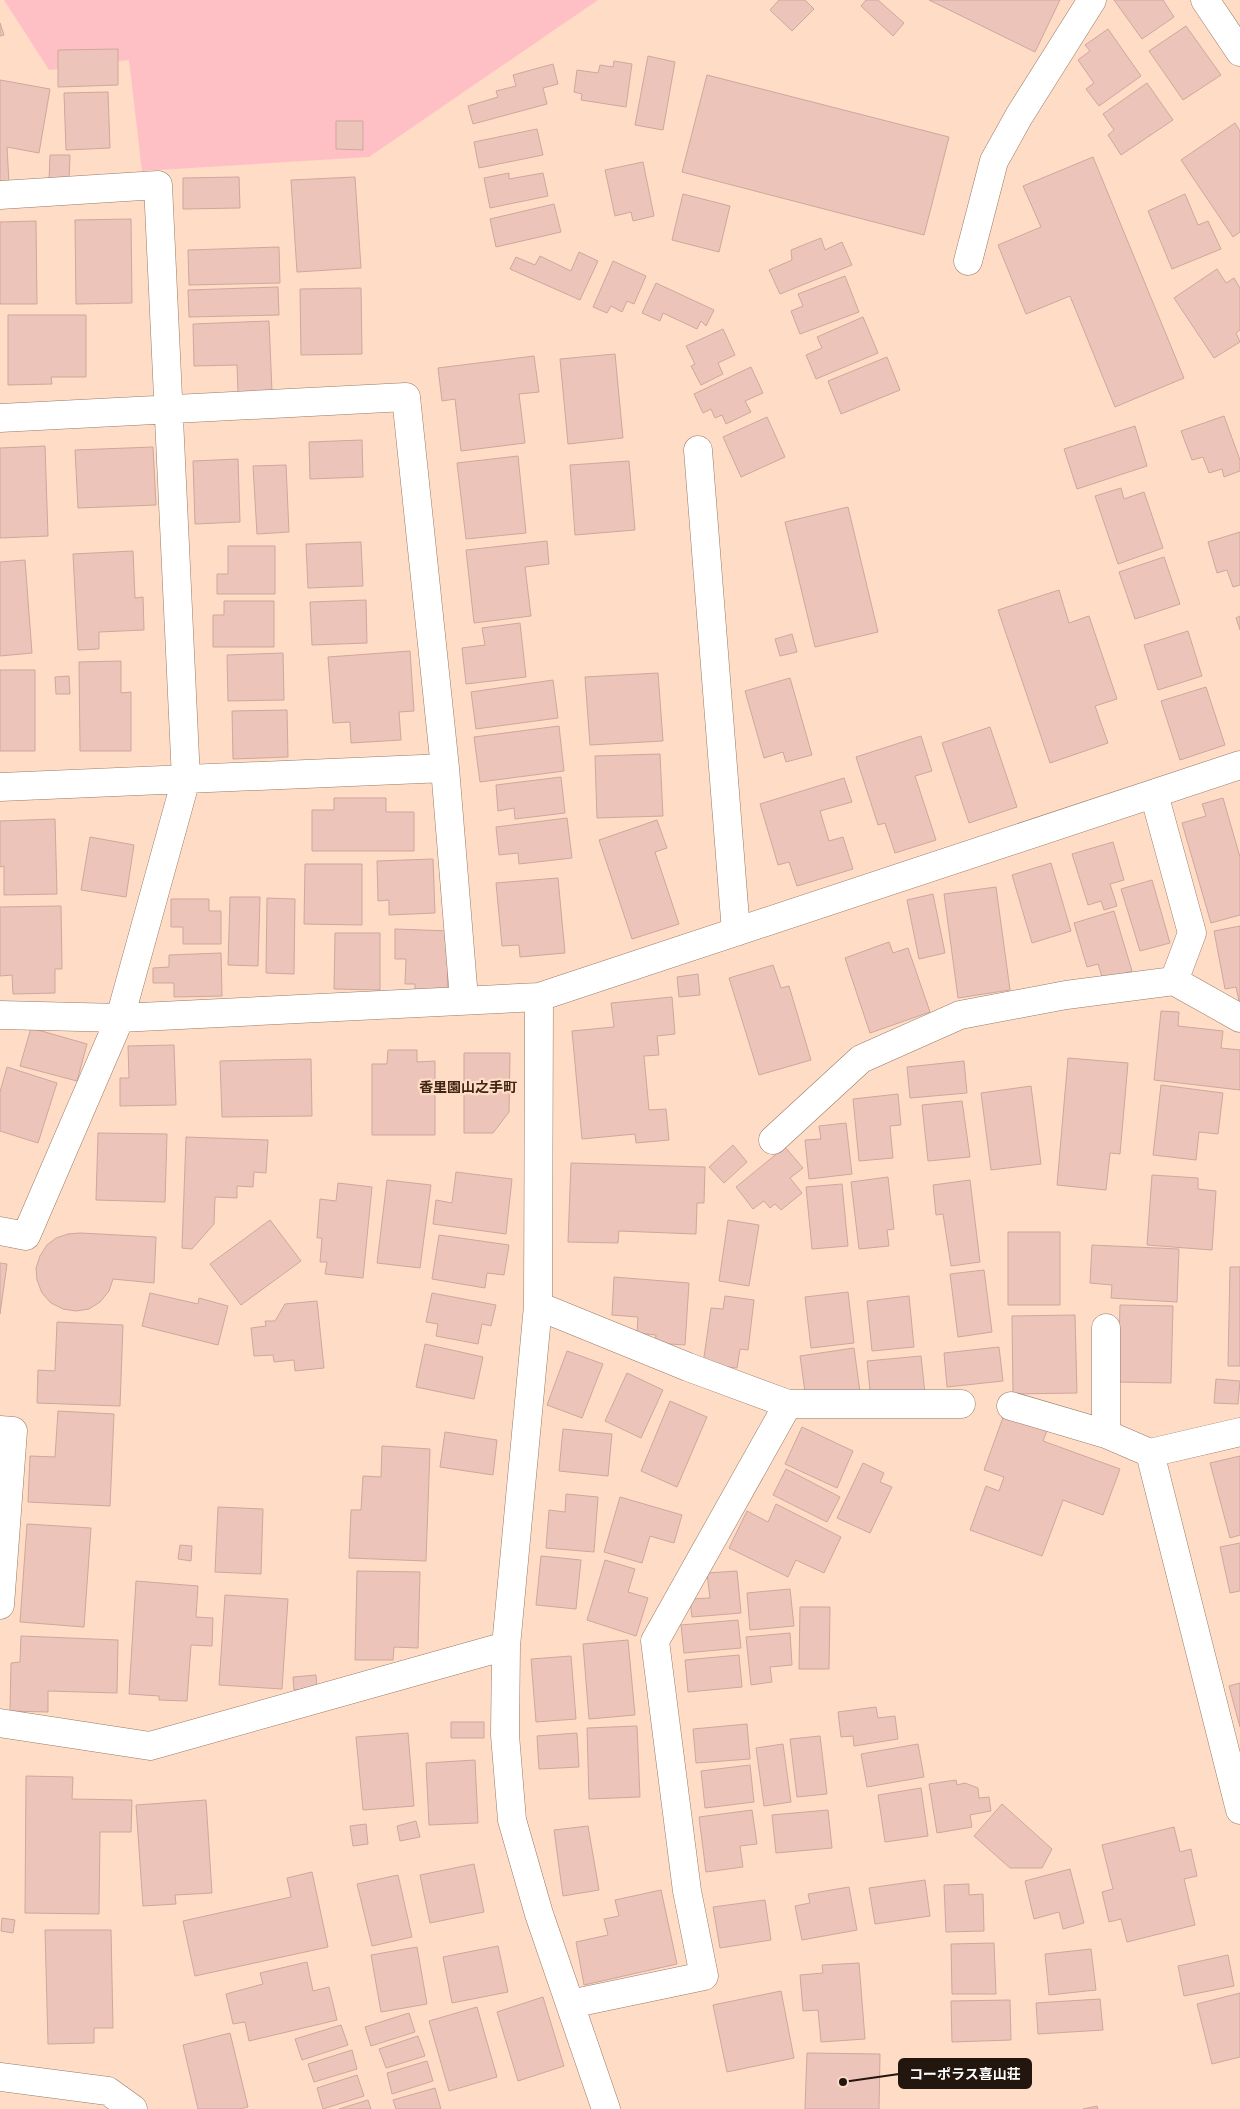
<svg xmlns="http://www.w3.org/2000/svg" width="1240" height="2109" font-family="'IBM Plex Serif','Noto Sans JP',serif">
<rect width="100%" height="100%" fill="#fedcc5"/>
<path fill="#fec0c5" d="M4 0H598L369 157 142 171 129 60 49 70Z"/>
<path fill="#edc4ba" stroke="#cfa79d" d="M779 0H805L814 9 792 31 770 10Z
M866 0H878L904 23 893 36 861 6Z
M929 0H1060L1035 52Z
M1114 0H1163L1174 17 1142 39Z
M0 23 4 35 0 36Z
M1186 26 1221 75 1183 100 1149 51Z
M1108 29 1141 76 1099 106 1086 89 1094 83 1078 60 1090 51 1085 45Z
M118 49V85L58 87V50Z
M648 56 675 62 663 130 635 125Z
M614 61 632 64 626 107 581 100 582 94 574 92 577 70 598 73 600 65 613 67Z
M553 64 558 84 543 88 547 104 473 124 468 106 498 97 496 91 516 86 513 75Z
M707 75 949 137 924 235 682 172Z
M0 80 50 89 39 153 7 147 9 183H0Z
M1147 83 1173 120 1121 155 1108 135 1114 130 1103 114Z
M108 92 110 148 66 150 64 93Z
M336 121H363V150L336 149Z
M1235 123 1240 131V232L1233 237 1181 160Z
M537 129 543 155 479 168 474 142Z
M50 155H70L69 182 49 181Z
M1093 157 1184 378 1115 407 1070 296 1026 314 998 245 1041 227 1023 186Z
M643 162 654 216 633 221 631 212 615 216 605 170Z
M509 173V179L543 173 548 196 490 208 484 178Z
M239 177 240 208 183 209V178Z
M355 177 361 268 297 272 291 180Z
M683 194 730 206 719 252 672 240Z
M1185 194 1198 225 1208 221 1221 249 1172 269 1148 211Z
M554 204 561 232 496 247 490 219Z
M131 219 132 303 76 304 75 220Z
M36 221 37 304H0V222Z
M821 238 825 250 842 242 852 265 780 294 769 270 792 260 791 250Z
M279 247 280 283 189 285 188 250Z
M579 252 598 261 580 300 510 269 516 257 535 265 540 256 571 271Z
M613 261 646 276 634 304 627 301 622 312 611 306 607 313 593 307Z
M1217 269 1226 283 1234 278 1240 288V330L1236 333 1240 342 1214 358 1174 298Z
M845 276 859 312 800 334 791 311 803 306 798 294Z
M656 283 714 310 706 326 701 321 697 329 663 313 660 321 642 313Z
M278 287 279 315 189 317 188 290Z
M361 288 362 354 301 355 300 289Z
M8 315H86V377H51L52 384 8 385Z
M863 317 878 353 816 379 806 355 822 348 817 337Z
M269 321 272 392 238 393 237 365 194 366 193 324Z
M723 329 735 355 718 363 723 374 701 385 691 366 695 364 686 346Z
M615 354 623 438 568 444 560 359Z
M534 356 539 392 519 394 525 443 461 451 455 399 442 401 438 368Z
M887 357 900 390 841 414 828 381Z
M751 367 763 393 745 401 751 412 726 424 722 415 715 418 711 409 703 413 694 394Z
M1224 416 1240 460V471L1224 477 1222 469 1209 473 1203 457 1192 460 1181 431Z
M767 417 785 457 741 477 723 437Z
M1135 426 1147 466 1077 489 1064 449Z
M362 440 363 477 310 479 309 442Z
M45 446 48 536 0 538V448Z
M153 447 156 505 78 508 75 450Z
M518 456 526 533 466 539 457 463Z
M238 459 240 522 195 524 193 461Z
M629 461 635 530 575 535 570 465Z
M286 465 289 532 257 534 253 466Z
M1121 488 1124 499 1144 492 1163 548 1118 564 1095 496Z
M848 507 878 632 815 647 785 522Z
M1240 532V585L1233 587 1227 570 1217 573 1208 542Z
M547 541 549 564 525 567 531 616 474 623 466 550Z
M361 542 363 586 308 588 306 544Z
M228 546H275V594H217V574H228Z
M133 551 135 598 143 597 144 630 99 632V649L78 650 73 554Z
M1164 557 1180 604 1135 619 1119 572Z
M25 560 32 653 0 656V562Z
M1059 590 1069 623 1089 616 1117 699 1095 706 1108 743 1050 763 998 610Z
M366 600 367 643 312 645 310 602Z
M224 601H274V647H213V615H224Z
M1240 616V630L1236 618Z
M520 623 526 677 466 684 462 648 485 645 482 628Z
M1188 631 1202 676 1158 690 1144 645Z
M792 634 797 652 780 656 775 639Z
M410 651 414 711 399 712 401 740 351 743 350 722 333 723 328 657Z
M283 653 284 700 228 701 227 655Z
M121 661V693L131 692V751H80L79 662Z
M0 670H35V751H0Z
M658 673 663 741 590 745 585 677Z
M69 676 70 694H56L55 677Z
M790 678 812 755 786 762 783 752 764 758 745 691Z
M553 680 558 718 476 729 471 692Z
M1206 687 1225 745 1180 760 1161 701Z
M287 710 288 757 233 759 232 711Z
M559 726 564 771 480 782 474 737Z
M990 727 1017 807 969 823 942 743Z
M921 736 932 771 915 776 936 840 895 853 885 823 878 825 856 757Z
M660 754 663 816 597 818 595 756Z
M561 777 565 813 515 819 514 808 498 811 496 785Z
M844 778 852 802 820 811 829 841 843 837 853 869 797 886 789 862 778 865 760 804Z
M334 798H386V812H414V851H312V810H334Z
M1223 798 1240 857V915L1211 923 1182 823 1206 816 1202 804Z
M567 818 572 858 519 864 518 853 499 855 496 827Z
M55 819 57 894 4 895V866L0 867V821Z
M657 820 667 848 655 852 679 924 632 939 599 840Z
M90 837 134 845 126 897 81 890Z
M1113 842 1124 880 1110 884 1117 906 1104 910 1101 901 1088 905 1072 854Z
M433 859 435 913 389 915V900L378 901 377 861Z
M1051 863 1071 931 1032 943 1012 875Z
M305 864H362V925L304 924Z
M558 878 565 953 520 957 519 945 502 946 496 883Z
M1152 880 1170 943 1140 951 1121 889Z
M996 887 1010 990 958 998 944 894Z
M933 894 945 953 919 959 907 900Z
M230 897H260L258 966 228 965Z
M267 898 295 899 294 974 266 973Z
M171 899H209V911H221V944H183V927H171Z
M61 906 62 969H55V993L13 994 12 975 0 976V907Z
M1114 911 1132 971 1103 980 1098 964 1087 967 1074 923Z
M1240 926V1001H1239L1236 987 1225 989 1214 931Z
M395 929 449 931 447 994 415 993V984H405L406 959H395Z
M335 933H380V990L334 989Z
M889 942 893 953 908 948 930 1012 870 1033 845 958Z
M221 953 222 996 174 997V983H153V968L169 967V955Z
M773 965 781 988 789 986 811 1060 759 1075 729 978Z
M698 974 700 995 679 997 677 977Z
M672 997 675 1034 657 1036 659 1055 644 1056 649 1110 666 1109 669 1140 636 1143 635 1134 582 1139 572 1031 614 1027 611 1003Z
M1161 1011 1179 1012 1178 1026 1223 1031 1221 1048 1240 1050V1090L1154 1080Z
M31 1028 87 1044 77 1081 20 1066Z
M174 1045 176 1105 120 1106V1078H129L128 1046Z
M388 1050H417V1062L435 1061V1135H372V1064H387Z
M464 1053H510L509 1112 493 1133H464Z
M1068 1058 1128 1063 1120 1154 1110 1153 1106 1190 1057 1185Z
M311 1059 312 1116 222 1117 220 1061Z
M964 1061 967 1093 910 1098 907 1067Z
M7 1067 57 1083 38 1143 0 1131V1092Z
M1161 1085 1223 1093 1218 1134 1199 1132 1196 1160 1153 1155Z
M1031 1086 1041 1164 991 1170 981 1093Z
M898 1094 901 1125 890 1126 893 1158 859 1161 853 1099Z
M962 1101 970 1157 928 1161 922 1105Z
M846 1123 852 1174 809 1179 805 1140 821 1139 819 1126Z
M98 1133 167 1134 165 1202 96 1200Z
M186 1137 268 1140 266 1173 254 1172 253 1187 237 1186V1198L215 1197 214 1224 192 1249 182 1248Z
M733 1145 747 1162 724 1183 709 1167Z
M785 1147 803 1168 790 1178 802 1193 781 1210 775 1204 770 1208 764 1201 753 1209 736 1187Z
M571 1163 705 1167 704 1203H697L696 1234 619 1231 618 1243 568 1242Z
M456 1172 512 1179 506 1234 433 1224 436 1200 452 1203Z
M1152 1175 1198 1178V1189L1216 1191 1212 1250 1147 1245Z
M888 1177 894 1229 887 1230 889 1246 859 1249 851 1182Z
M387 1180 431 1185 420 1268 377 1263Z
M970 1180 980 1262 951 1266 943 1214 936 1215 933 1185Z
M338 1183 372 1187 363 1278 325 1274 327 1262H320L322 1238H317L320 1199 336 1201Z
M842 1184 848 1246 812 1249 806 1187Z
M270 1220 301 1261 241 1305 210 1264Z
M728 1220 759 1225 749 1286 719 1281Z
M1008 1232H1060V1305H1008Z
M80 1233 156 1237 154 1283 113 1279 109 1291 100 1302 89 1309 76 1311 63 1309 51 1303 42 1293 37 1280 36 1268 40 1256 47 1245 56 1238 68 1234Z
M439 1235 509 1245 504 1275 487 1273 485 1288 432 1279Z
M1092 1245 1179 1249 1177 1302 1111 1298 1112 1285 1090 1283Z
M0 1263 7 1264 0 1314Z
M1230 1267H1240V1366H1228Z
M984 1270 992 1332 958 1337 950 1274Z
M614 1277 689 1283 685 1345 655 1343 656 1335 637 1333 638 1317 612 1315Z
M848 1292 854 1343 811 1348 805 1297Z
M150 1293 198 1304 199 1298 228 1306 218 1345 142 1326Z
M432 1293 496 1305 491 1326 482 1324 478 1344 436 1336 438 1324 426 1322Z
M725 1296 754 1300 748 1350 740 1349 737 1368 703 1364 711 1308 723 1309Z
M909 1296 914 1347 872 1351 867 1301Z
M317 1301 324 1368 295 1371 294 1360 274 1362 273 1355 254 1356 251 1328 266 1326 265 1321H275L285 1304Z
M1120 1305 1173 1306 1171 1383 1118 1382Z
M1075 1315 1077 1393 1013 1394 1012 1316Z
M57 1322 123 1325 120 1406 37 1403 38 1370 55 1371Z
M425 1344 483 1357 474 1399 416 1387Z
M999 1347 1003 1381 947 1387 944 1353Z
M854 1348 860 1392 806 1399 800 1356Z
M567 1351 603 1364 582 1418 547 1405Z
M921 1356 925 1394 871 1400 867 1361Z
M627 1373 663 1390 641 1438 605 1421Z
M1216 1379 1240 1381 1238 1404 1214 1403Z
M670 1401 707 1417 677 1487 641 1471Z
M58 1411 114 1414 110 1506 28 1502 30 1456 55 1457Z
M1005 1412 1048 1428 1043 1441 1120 1469 1103 1515 1063 1500 1042 1556 970 1530 986 1486 999 1491 1004 1477 984 1470Z
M802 1427 853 1451 837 1488 785 1464Z
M563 1429 612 1434 608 1476 559 1471Z
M445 1432 497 1440 493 1475 440 1467Z
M382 1446 430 1449 426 1561 349 1558 351 1510H361L363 1476 381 1477Z
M1240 1456V1535L1230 1538 1210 1463Z
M863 1463 884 1473 880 1482 892 1487 870 1533 837 1518Z
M786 1469 840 1497 827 1522 773 1495Z
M566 1494 598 1497 594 1552 546 1548 549 1510 565 1512Z
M620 1497 682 1515 674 1543 650 1536 642 1563 604 1552Z
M776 1504 841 1537 824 1573 796 1560 788 1577 729 1548 747 1511 768 1522Z
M218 1507 263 1509 261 1574 215 1572Z
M27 1524 91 1528 84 1627 20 1622Z
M1240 1543V1591L1230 1593 1220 1547Z
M180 1545 192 1546 191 1561 178 1559Z
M541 1556 581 1560 576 1609 536 1605Z
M605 1560 635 1569 628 1592 648 1598 636 1636 587 1620Z
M357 1571 420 1572 418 1648 394 1647 393 1660H355Z
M737 1571 741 1613 692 1617 690 1599 710 1598 707 1573Z
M136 1581 198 1586 196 1617 213 1618 212 1646 191 1645 187 1701 159 1700V1696L129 1694Z
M790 1589 794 1626 750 1630 747 1593Z
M225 1595 288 1599 282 1689 219 1685Z
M800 1607H830L829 1669H799Z
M738 1620 741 1648 684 1653 681 1625Z
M790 1633 792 1665 770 1667 772 1682 751 1685 746 1637Z
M21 1636 118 1640 117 1693 48 1691V1712L10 1711 11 1663 20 1662Z
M628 1640 635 1715 589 1719 583 1644Z
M739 1655 742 1687 688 1692 685 1660Z
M571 1656 576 1719 536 1722 531 1659Z
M316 1675 317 1688 294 1690 293 1677Z
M1240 1683V1727L1229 1686Z
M876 1707 878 1718 895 1716 898 1739 854 1746 853 1736 841 1737 838 1712Z
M451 1722H484V1738H451Z
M747 1724 750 1759 696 1763 693 1729Z
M637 1726 640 1797 589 1799 587 1728Z
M408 1733 414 1806 363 1810 356 1737Z
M577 1733 579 1767 539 1769 537 1736Z
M820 1736 827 1794 797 1797 790 1739Z
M783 1744 791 1802 764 1806 756 1748Z
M918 1744 924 1777 867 1787 861 1754Z
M475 1760 478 1823 429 1825 426 1763Z
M750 1765 754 1802 705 1808 701 1771Z
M26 1776 73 1777 72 1799 132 1800 131 1832H100L99 1914 25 1913Z
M956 1780 957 1785 965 1783 978 1788 979 1798 989 1797 991 1811 970 1815 972 1827 937 1833 929 1784Z
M921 1788 928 1836 885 1842 878 1795Z
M206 1800 212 1893 175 1895 176 1904 143 1906 136 1805Z
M1002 1804 1052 1849 1042 1868H1010L974 1836Z
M752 1810 757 1844 740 1846 743 1867 706 1872 699 1817Z
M828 1810 832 1848 776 1853 772 1815Z
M416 1821 420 1837 400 1841 397 1826Z
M366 1824 368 1844 353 1846 350 1826Z
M588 1826 599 1890 563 1896 554 1830Z
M1174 1827 1180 1852 1191 1849 1197 1876 1184 1879 1195 1925 1127 1942 1121 1919 1109 1922 1102 1892 1113 1889 1102 1845Z
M474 1864 484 1912 430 1923 420 1875Z
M1070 1869 1084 1923 1063 1929 1059 1912 1034 1919 1025 1881Z
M312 1872 328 1947 195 1976 183 1921 291 1897 287 1878Z
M398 1875 412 1937 372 1946 357 1884Z
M925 1880 930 1916 875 1924 869 1888Z
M969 1884V1895L983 1894 984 1931 946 1932 944 1885Z
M849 1887 857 1930 802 1940 795 1906 810 1903 808 1894Z
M661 1890 677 1964 584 1985 576 1942 608 1935 604 1919 619 1916 615 1900Z
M765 1900 771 1940 720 1948 713 1907Z
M2 1918 15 1920 13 1933 1 1931Z
M45 1930H111L113 2028H94V2043L48 2044Z
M994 1943 996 1994H952L951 1944Z
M498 1946 508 1992 452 2003 443 1957Z
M417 1947 427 2004 381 2012 371 1955Z
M1091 1949 1096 1990 1049 1995 1045 1954Z
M1228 1955 1234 1986 1184 1996 1178 1966Z
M307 1962 313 1991 329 1987 337 2020 249 2041 245 2022 233 2024 226 1994 263 1984 260 1973Z
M859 1963 865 2039 821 2042 818 2010 803 2011 800 1975 823 1973 822 1965Z
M781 1991 794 2058 727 2072 713 2005Z
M1240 1993V2057L1212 2064 1197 2004Z
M543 1997 564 2066 518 2081 497 2012Z
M1100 1999 1103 2030 1038 2034 1036 2003Z
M1010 2000 1011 2040 952 2042 951 2001Z
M477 2007 497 2077 449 2091 429 2021Z
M409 2013 415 2032 371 2046 365 2027Z
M341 2025 348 2045 302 2060 295 2039Z
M230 2033 248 2107 239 2109H198L183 2045Z
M418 2036 425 2056 386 2068 379 2049Z
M352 2050 357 2069 314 2082 308 2064Z
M807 2053 880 2054 879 2109H805Z
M427 2061 433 2081 392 2094 387 2073Z
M357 2075 364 2096 323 2109 317 2088Z
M435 2088 441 2109H396L393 2100Z
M368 2100 371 2109H339Z
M1097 2106 1098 2109H1083Z"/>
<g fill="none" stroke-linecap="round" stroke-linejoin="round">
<defs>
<path id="street" d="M1205 0 1240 52
M0 195 158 185 186 779 120 1018 26 1236 0 1231
M968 261 994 161 1019 116 1092 0
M0 418 406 397 445 768 464 999
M698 450 736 932
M0 787 445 768
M1154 794 1192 933 1174 981
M539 997 538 1306 506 1646 505 1735 512 1820 539 1914 606 2109
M0 1015 120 1018 539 997 1240 765
M773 1140 861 1059 960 1015 1066 995 1174 981 1240 1018
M538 1306 688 1367 788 1404H961
M1011 1406 1106 1434 1150 1453
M0 1430 13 1431 0 1605
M1240 1432 1150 1453 1240 1810
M1106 1434V1328
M0 1723 150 1746 506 1646
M570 2004 704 1976 687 1891 655 1641 788 1404
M0 2077 108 2091 133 2109"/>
</defs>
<use href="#street" stroke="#997a65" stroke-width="29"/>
<use href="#street" stroke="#fff" stroke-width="28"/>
</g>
<g text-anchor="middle" stroke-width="4.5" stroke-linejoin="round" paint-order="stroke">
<g font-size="14" font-weight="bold" fill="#3f2512" stroke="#fedcc5">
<text x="468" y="1092">香里園山之手町</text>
</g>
</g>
<path fill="none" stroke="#22160e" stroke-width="2" d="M843 2082L899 2074"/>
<circle fill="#22160e" stroke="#fedcc5" stroke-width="2" cx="843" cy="2082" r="5"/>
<rect fill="#22160e" stroke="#22160e" stroke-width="2" x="899" y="2059" width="132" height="29" rx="5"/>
<g font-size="14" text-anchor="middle" font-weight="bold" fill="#fff">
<text x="965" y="2079">コーポラス喜山荘</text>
</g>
</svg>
